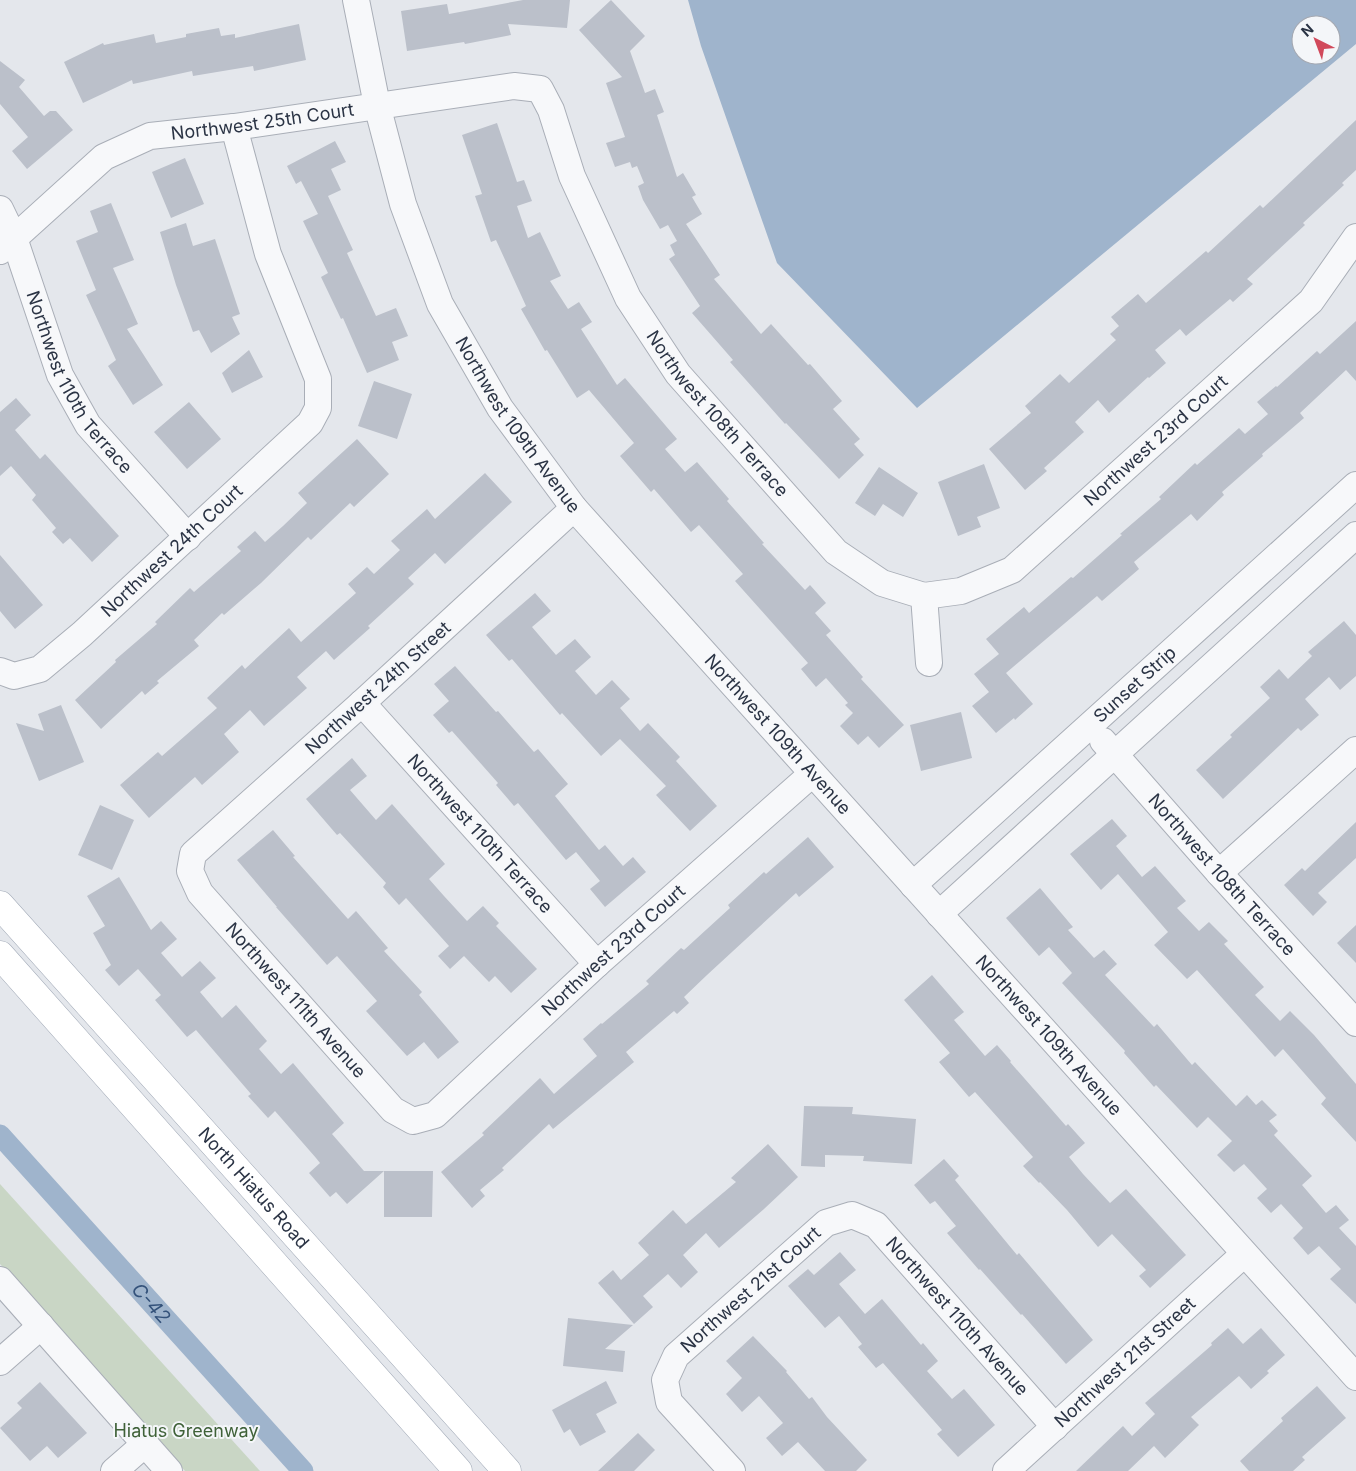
<svg xmlns="http://www.w3.org/2000/svg" width="1356" height="1471" font-family="Inter,sans-serif">
<rect width="100%" height="100%" fill="#e4e7ec"/>
<path fill="#c9d6c5" d="M0 1184 260 1471H185L0 1264Z"/>
<path fill="#9fb4cc" fill-rule="evenodd" d="M688 0H1356V44L917 408 777 263 701 46ZM1301 25H1331V55H1301Z"/>
<g fill="none" stroke-linecap="round" stroke-linejoin="round">
<path stroke="#9fb4cc" stroke-width="21" id="s1" d="M0 1135 303 1471"/>
</g>
<path fill="#bbc0ca" d="M523 0H570L567 28 508 24 511 35 465 44 464 42 407 51 401 11 447 4 449 14Z
M611 0 645 36 630 51 645 93 655 89 664 112 657 115 677 177 683 173 696 195 692 197 702 214 686 224 720 275 714 279 761 334 771 324 808 365 810 364 842 401 833 409 860 439 854 444 864 455 839 479 786 423 785 424 730 362 733 360 692 313 700 306 669 259 675 255 670 245 677 241 668 225 660 229 643 200 638 186 644 183 637 166 632 168 630 162 615 167 606 143 625 137 606 83 622 77 579 30Z
M299 24 306 60 254 71 253 66 193 76 192 71 133 84 132 80 83 103 64 62 103 43 104 45 154 34 156 43 186 37V34L219 28 221 36 235 34V38Z
M0 61 25 80 19 87 44 116 50 111H56L73 130 27 169 12 151 28 137 0 104Z
M1356 120V170L1342 183 1344 185 1303 223 1305 225 1247 279 1253 284 1233 302 1230 299 1186 336 1180 329 1155 350 1166 363 1149 378 1148 377 1109 413 1098 400 1075 422 1084 432 1044 468 1047 471 1025 490 989 449 1031 413 1025 406 1060 374 1069 383 1116 340 1110 334 1119 326 1111 317 1138 294 1146 303 1206 251 1208 253 1260 205 1263 208Z
M497 123 517 182 524 180 532 201 517 206 528 238 540 232 561 276 550 281 568 309 579 302 592 322 581 329 617 385 625 378 677 439 665 449 685 472 697 462 729 499 727 501 764 543 762 544 805 590 810 585 826 603 815 613 831 631 826 635 863 677 861 679 904 725 879 748 868 736 858 745 840 726 853 713 845 705 848 703 826 678 816 687 801 669 808 663 735 581 743 574 699 525 691 532 654 489 651 492 620 456 634 443 589 390 577 398 547 350 545 351 521 309 526 306 496 240 491 242 475 196 482 194 462 135Z
M335 141 346 162 331 169 341 190 328 196 353 250 347 253 376 316 396 308 408 336 392 342 399 360 367 373 343 318 341 319 321 277 328 273 303 221 318 214 301 181 296 184 287 166Z
M185 158 204 204 171 218 152 172Z
M111 203 134 260 113 268 138 324 127 329 163 385 133 405 108 366 116 360 86 295 96 290 76 241 98 232 90 211Z
M186 223 193 246 215 239 240 314 232 317 240 334 211 353 199 330 193 332 176 285 160 232Z
M1356 321V381L1346 370 1300 413 1304 418 1262 454 1263 456 1222 492 1224 495 1197 521 1191 514 1134 562 1139 569 1102 601 1097 596 1006 673 1033 704 1015 720 1014 718 996 733 972 706 989 692 974 674 999 654 986 639 1024 607 1029 613 1071 577 1073 578 1122 535 1120 534 1161 499 1159 497 1195 463 1197 465 1239 428 1245 434 1268 414 1257 402 1276 386 1277 387 1317 351 1320 354Z
M249 350 263 377 232 393 222 373Z
M374 381 412 394 397 439 358 426Z
M16 398 31 415 15 430 40 459 45 454 119 536 92 562 70 538 63 544 52 532 56 528 32 500 36 495 11 466 0 476V412Z
M189 402 221 439 187 469 154 432Z
M357 439 389 474 354 507 350 503 311 540 308 537 261 583 224 615 222 613 194 640 199 646 157 681 159 683 145 695 142 691 101 729 75 700 116 662 115 660 157 624 155 622 190 588 194 592 241 551 237 547 255 531 265 542 283 526 307 503 298 493Z
M984 464 1000 508 977 517 981 527 958 536 938 482Z
M879 467 918 493 903 517 883 504 875 516 855 503Z
M485 473 512 502 445 564 435 553 408 578 414 584 368 626 370 628 334 660 326 651 297 677 307 688 264 726 250 710 224 734 239 752 202 785 195 777 149 818 120 785 158 752 162 756 217 708 207 698 242 665 245 669 289 628 301 642 356 593 348 584 367 567 374 574 400 550 391 541 427 509 435 519Z
M0 555 43 605 15 629 0 611Z
M535 593 551 611 532 627 556 655 575 639 591 657 575 671 596 695 612 680 630 699 620 708 640 731 648 723 680 757 676 761 717 806 690 831 656 795 666 786 620 739 601 756 562 713 560 715 512 659 509 661 486 635Z
M1344 621 1356 635V676L1340 690 1329 677 1305 699 1319 715 1301 731 1298 728 1223 799 1196 770 1232 737 1230 735 1270 698 1260 687 1279 669 1288 679 1312 656 1308 652Z
M455 666 496 712 498 711 534 752 538 749 568 784 555 796 599 850 605 845 623 866 633 857 646 872 605 907 590 889 600 881 576 852 566 860 518 803 514 806 496 785 498 783 452 731 449 733 433 715 449 701 434 684Z
M61 705 84 762 39 781 16 723 44 731 38 714Z
M961 712 972 758 921 771 910 725Z
M352 758 367 776 350 790 376 820 392 804 445 864 429 879 444 896 467 921 483 906 499 923 496 926 537 969 511 993 495 976 489 982 464 956 450 969 438 956 449 946 406 898 399 905 383 887 386 883 340 833 337 835 306 799Z
M100 805 134 820 112 870 78 855Z
M1112 819 1127 836 1116 846 1142 877 1155 866 1186 901 1177 908 1199 931 1209 922 1228 941 1224 944 1264 987 1255 995 1280 1021 1290 1011 1314 1035 1356 1084V1142L1321 1104 1326 1098 1283 1049 1275 1057 1197 970 1187 979 1154 945 1168 932 1118 874 1101 890 1070 854Z
M1356 822V858L1318 893 1327 902 1313 916 1284 885 1302 868 1305 871Z
M273 830 295 856 293 857 348 919 356 911 388 948 384 951 422 992 419 995 459 1042 438 1059 424 1042 407 1056 366 1011 377 1001 337 956 327 965 276 907H277L237 860Z
M808 837 834 867 799 897 796 893 707 975 684 997 689 1003 677 1014 674 1011 626 1052 634 1062 553 1129 549 1124 502 1168 504 1170 480 1190 485 1196 472 1208 441 1172 484 1135 482 1133 540 1078 554 1094 597 1056 583 1039 601 1023 602 1024 649 984 646 981 681 948 684 950 730 908 728 905 764 872 766 874Z
M119 877 151 930 161 921 177 939 161 953 182 977 200 961 216 978 200 992 222 1018 236 1005 267 1041 259 1049 281 1074 293 1063 344 1123 332 1134 364 1171H433L432 1217H384V1171L347 1204 336 1192 330 1197 309 1173 320 1163 316 1158 275 1111 268 1118 248 1096 251 1094 196 1030 187 1037 155 1000 161 995 138 969 119 986 105 970 111 965 93 933 105 926 87 896Z
M1040 888 1073 927 1068 930 1094 958 1104 950 1117 964 1105 975 1154 1027 1157 1024 1192 1065 1195 1062 1236 1106 1247 1095 1256 1105 1262 1100 1277 1115 1269 1121 1278 1131 1274 1135 1312 1176 1302 1185 1326 1213 1336 1205 1349 1220 1339 1228 1356 1246V1304L1330 1279 1341 1269 1319 1246 1308 1255 1293 1238 1303 1228 1281 1204 1271 1213 1257 1198 1267 1189 1244 1164 1234 1172 1217 1155 1232 1141 1208 1117 1197 1128 1156 1085 1154 1087 1124 1053 1125 1051 1062 983 1072 973 1049 947 1039 956 1006 918Z
M1356 925V963L1337 943Z
M932 975 964 1012 954 1020 985 1056 997 1045 1011 1061 1010 1062 1066 1126 1068 1124 1085 1143 1069 1157 1083 1174 1110 1203 1126 1189 1186 1255 1150 1288 1139 1276 1146 1270 1112 1234 1098 1247 1067 1210 1040 1182 1039 1183 1023 1166 1033 1157 975 1092 969 1097 939 1062 950 1053 904 1000Z
M804 1106 853 1107 852 1114 916 1119 912 1164 863 1161 864 1156 825 1155V1167L801 1166Z
M768 1144 798 1177 764 1209 719 1248 706 1233 683 1255 698 1272 681 1288 668 1274 643 1296 653 1307 634 1324 598 1283 613 1270 621 1280 649 1255 638 1243 673 1210 686 1224 736 1182 731 1178Z
M944 1159 959 1176 955 1180 1017 1255 1019 1253 1093 1340 1066 1364 1022 1314 1021 1315 980 1269 979 1270 947 1233 956 1226 935 1201 930 1204 914 1185Z
M840 1252 856 1270 839 1284 865 1314 882 1299 921 1345 923 1343 938 1361 927 1371 952 1399 964 1389 995 1425 958 1457 937 1434 942 1430 883 1363 876 1368 858 1347 862 1344 839 1316 825 1328 788 1286 808 1269 814 1275Z
M568 1318 633 1325 605 1349 625 1351 623 1372 563 1366Z
M1228 1328 1243 1344 1261 1328 1285 1355 1267 1371 1269 1373 1251 1389 1239 1376 1191 1417 1199 1425 1165 1458 1154 1446 1128 1471H1076L1123 1426 1132 1436 1155 1414 1145 1403 1212 1345 1211 1343Z
M753 1336 787 1371 786 1372 809 1399 812 1397 827 1417 867 1460 856 1471H825L798 1442 782 1456 766 1438 783 1423 759 1396 742 1412 726 1394 742 1378 726 1361Z
M606 1381 617 1403 596 1414 606 1432 580 1446 570 1429 564 1433 552 1410Z
M40 1382 87 1433 58 1458 47 1446 30 1461 0 1428 22 1408 17 1403Z
M1317 1386 1346 1418 1302 1457 1305 1460 1293 1471H1249L1240 1461 1283 1421 1281 1418Z
M638 1433 655 1450 634 1471H598Z"/>
<g fill="none" stroke-linecap="round" stroke-linejoin="round">
<defs>
<g id="minor">
<path id="s2" d="M356 0 377 105 403 204 440 304 500 408 574 508 1356 1377"/>
<path id="s3" d="M0 209 14 238 60 375 88 425 188 537"/>
<path id="s4" d="M0 251 104 157 150 136 234 127 514 86 540 89 551 110 572 176 628 298 678 374 836 552 882 583 924 596 929 663"/>
<path id="s5" d="M574 508 362 703 193 854 190 871 200 893 393 1110 413 1121 435 1115 597 964 812 774"/>
<path id="s6" d="M924 596 961 591 1012 570 1311 301 1356 237"/>
<path id="s7" d="M0 671 14 676 40 669 82 634 310 423 318 408V379L268 254 234 127"/>
<path id="s8" d="M362 703 597 964"/>
<path id="s9" d="M1103 741 1219 873 1356 1023"/>
<path d="M1219 873 1356 750"/>
<path id="s10" d="M913 885 1356 485"/>
<path d="M939 914 1356 535"/>
<path d="M0 1280 169 1471"/>
<path d="M0 1362 41 1326"/>
<path d="M114 1471 145 1444"/>
<path id="s11" d="M732 1471 669 1402 665 1380 676 1356 826 1223 852 1215 876 1225 1055 1427"/>
<path id="s12" d="M1006 1471 1244 1254"/>
</g>
<g id="major">
<path id="s13" d="M0 905 507 1471"/>
<path d="M0 955 458 1471"/>
</g>
</defs>
<use href="#minor" stroke="#a9aeb7" stroke-width="28"/>
<use href="#major" stroke="#a3abb8" stroke-width="29"/>
<use href="#minor" stroke="#f7f8fa" stroke-width="26"/>
<use href="#major" stroke="#fff" stroke-width="28"/>
</g>
<g text-anchor="middle" stroke-width="4" stroke-linejoin="round" paint-order="stroke">
<g font-size="18" fill="#2b3445" stroke="#f4f6f9">
<text dy="6" stroke="none"><textPath href="#s4" startOffset="304">Northwest 25th Court</textPath></text>
<text dy="6" stroke="none"><textPath href="#s3" startOffset="192">Northwest 110th Terrace</textPath></text>
<text dy="6" stroke="none"><textPath href="#s4" startOffset="958">Northwest 108th Terrace</textPath></text>
<text dy="6" stroke="none"><textPath href="#s2" startOffset="460">Northwest 109th Avenue</textPath></text>
<text dy="6" stroke="none"><textPath href="#s6" startOffset="286">Northwest 23rd Court</textPath></text>
<text dy="6" stroke="none"><textPath href="#s7" startOffset="219">Northwest 24th Court</textPath></text>
<text dy="6" stroke="none"><textPath href="#s10" startOffset="299">Sunset Strip</textPath></text>
<text transform="translate(378 688) rotate(-42)" y="6">Northwest 24th Street</text>
<text dy="6" stroke="none"><textPath href="#s2" startOffset="865">Northwest 109th Avenue</textPath></text>
<text dy="6" stroke="none"><textPath href="#s8" startOffset="176">Northwest 110th Terrace</textPath></text>
<text dy="6" stroke="none"><textPath href="#s9" startOffset="179">Northwest 108th Terrace</textPath></text>
<text dy="6" stroke="none"><textPath href="#s5" startOffset="1135">Northwest 23rd Court</textPath></text>
<text dy="6" stroke="none"><textPath href="#s5" startOffset="700">Northwest 111th Avenue</textPath></text>
<text dy="6" stroke="none"><textPath href="#s2" startOffset="1270">Northwest 109th Avenue</textPath></text>
<text dy="6" stroke="none"><textPath href="#s13" startOffset="380">North Hiatus Road</textPath></text>
<text dy="6" stroke="none"><textPath href="#s11" startOffset="242">Northwest 21st Court</textPath></text>
<text dy="6" stroke="none"><textPath href="#s11" startOffset="518">Northwest 110th Avenue</textPath></text>
<text dy="6" stroke="none"><textPath href="#s12" startOffset="161">Northwest 21st Street</textPath></text>
</g>
<g font-size="18" fill="#3f6138" stroke="#f4f6f9">
<text x="186" y="1437">Hiatus Greenway</text>
</g>
<g font-size="19" font-style="italic" fill="#34527a" stroke="#f4f6f9">
<text dy="7" stroke="none"><textPath href="#s1" startOffset="226">C-42</textPath></text>
</g>
</g>
<g transform="translate(1316 40) rotate(318)"><circle r="24" fill="#f4f6f9" stroke="#a4a8b1"/>
<path d="M0-4L9 19L0 12L-9 19Z" fill="#d1495b"/>
<text y="-8" font-size="14" font-weight="bold" text-anchor="middle" fill="#2b3445">N</text>
</g>
</svg>
